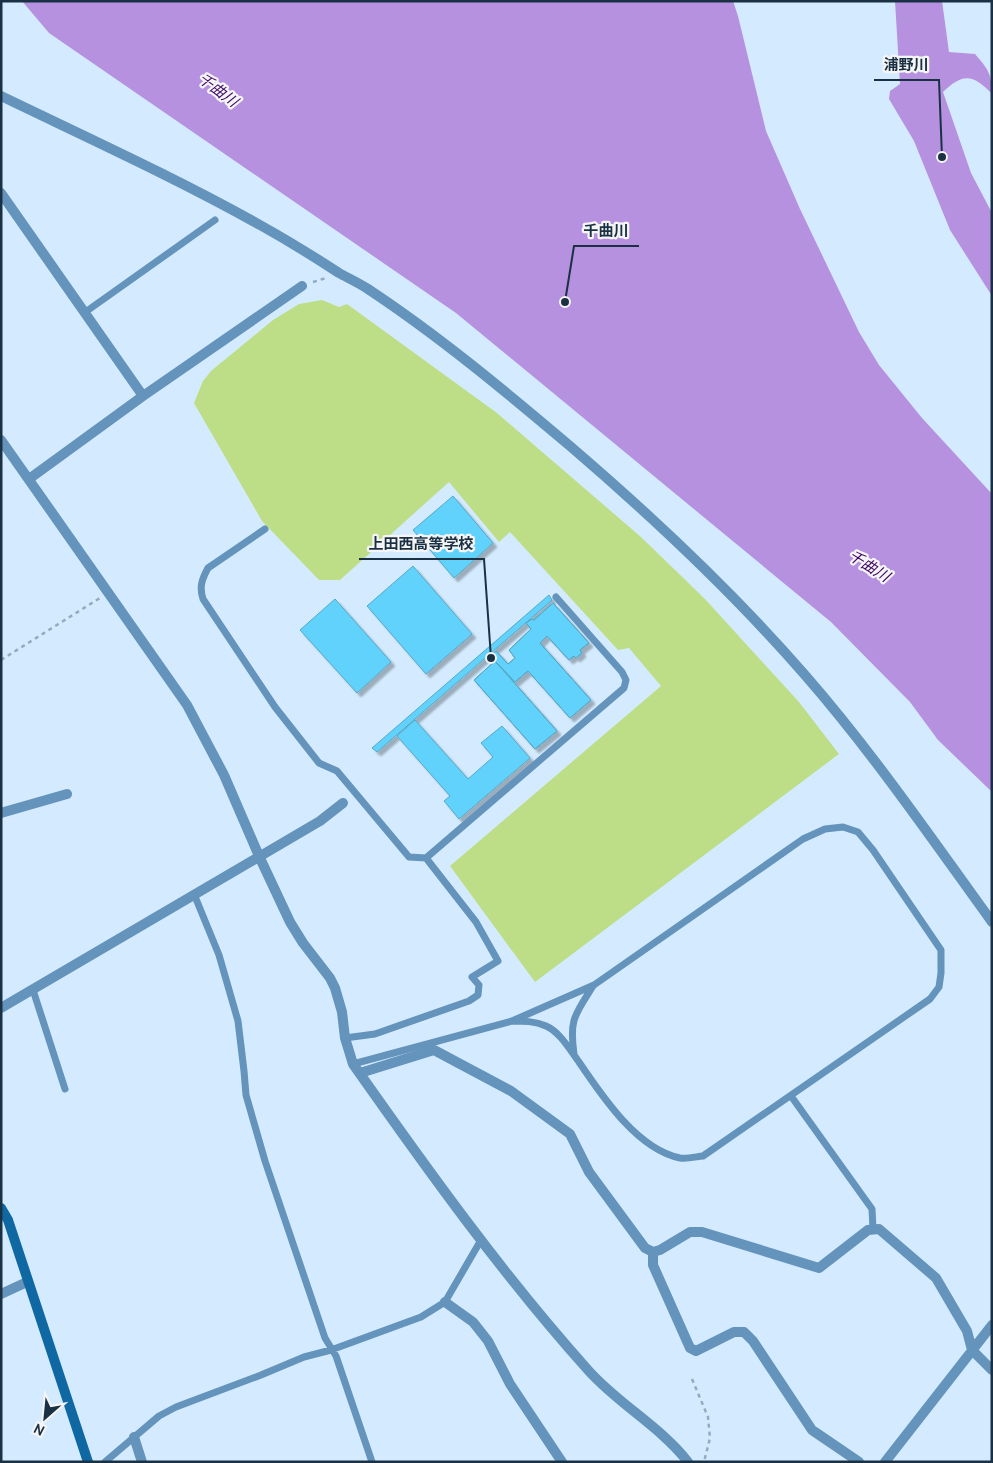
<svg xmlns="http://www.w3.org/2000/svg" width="993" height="1463" font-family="Cabin,'Noto Sans JP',sans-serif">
<defs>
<filter id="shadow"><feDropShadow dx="4" dy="4" stdDeviation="1" flood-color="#0004"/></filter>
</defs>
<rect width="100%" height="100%" fill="#d4ebff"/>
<path fill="#bddd87" d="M322 300 339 307 347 304 497 413 641 537 705 599 799 702 839 754 535 982 450 866 661 686 629 648 618 650 510 532 499 542 449 482 340 580H319L262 521 194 403 203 381 211 371 273 320 299 304Z"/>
<path fill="#b691df" d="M22 1H733L738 16 766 131 800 209 859 332 879 365 922 418 992 494V792L938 740 910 702 831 622 456 313 49 33Z
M895 1H942L949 52 975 54C988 69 992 74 992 94 973 74 963 73 943 92L971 173 992 213V296L950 230 914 141 889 99 890 91 900 84Z"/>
<path fill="#61d2fb" stroke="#56a8c7" filter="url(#shadow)" d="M453 496 493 543 454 578 413 530Z
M413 566 472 634 426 674 367 606Z
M549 595 552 600 377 752 372 748Z
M335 599 391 662 357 693 300 630Z
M553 603 589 643 580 650 582 653 576 658 574 656 569 660 547 636 540 643 591 700 570 718 528 671 515 682 490 656 496 651 508 664 515 658 509 650 531 629 526 623 532 619 534 620Z
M553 603 589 643 580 650 582 653 576 658 574 656 569 660 547 636 540 643 591 700 570 718 528 671 515 682 490 656 496 651 508 664 515 658 509 650 531 629 526 623 532 619 534 620Z
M495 661 557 731 535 749 474 680Z
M495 661 557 731 535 749 474 680Z
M415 720 468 779 493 757 481 743 502 726 530 758 459 819 444 801 450 796 397 736Z"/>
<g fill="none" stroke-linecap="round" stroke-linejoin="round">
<path stroke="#94abbf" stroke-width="2.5" stroke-dasharray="4 4" stroke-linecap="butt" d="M313 282 326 278
M1 660 100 598
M692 1379 708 1417 710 1438 704 1462"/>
<path stroke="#6493bb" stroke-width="7" d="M84 313 215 220
M265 529 208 568C202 579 199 587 203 599L275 707 319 763 337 771 409 857 426 858 476 922 498 961 472 977 479 985 478 995 469 1001 375 1034 345 1038
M426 858 624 688 626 680 622 672 556 597
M194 894 219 955 238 1021 244 1071 246 1095 265 1161 325 1338 336 1356 372 1462
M33 990 65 1089
M574 1054C569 1019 575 1015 593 986
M353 1064 512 1021 594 985 803 839 825 829 843 827 858 832 873 850 941 950V973L939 987 930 999 703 1156C695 1157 687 1159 680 1158 637 1149 602 1096 579 1062 570 1050 560 1032 546 1026 535 1021 523 1021 512 1021
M791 1096 872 1209 873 1229
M105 1462 159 1416 176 1407 261 1375 304 1357 331 1350 421 1317 445 1302 481 1240"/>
<path stroke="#6493bb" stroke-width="10" d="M1 96C88 138 176 178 260 225 287 240 313 256 339 273 348 278 359 283 368 289 439 336 505 391 570 446 654 518 733 592 805 675 873 753 932 839 992 922
M1 193 143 396
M1 440 187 705 224 775 259 856 290 922 303 943 330 978 335 988 342 1012 345 1038 353 1064C427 1169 502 1274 588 1370 618 1404 660 1426 688 1462
M29 479 143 396 302 286
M1 813 67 794
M1 1008 320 821 343 803
M360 1073 434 1050 511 1091 570 1134 589 1172 645 1248 653 1252 660 1250 690 1232H702L819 1268 868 1230 879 1229 936 1278 967 1331 972 1350 992 1370
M653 1252V1265L690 1348 696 1351 734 1332H744L753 1341 812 1430 859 1462
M1 1294 27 1282
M445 1302 473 1322 488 1341 510 1384 562 1462
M134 1437 142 1462
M885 1462 992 1325"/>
<path stroke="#1068a3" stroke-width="10" d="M1 1208 8 1220 88 1462"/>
</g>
<g text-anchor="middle" stroke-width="4.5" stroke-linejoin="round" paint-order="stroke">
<g font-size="15" font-style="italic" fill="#400666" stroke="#f5f5f5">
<text transform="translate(218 90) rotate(37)" y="5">千曲川</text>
<text transform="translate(869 566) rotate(32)" y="5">千曲川</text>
</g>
</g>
<path fill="none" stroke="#1a3144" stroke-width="2" d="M942 157L939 80H874M565 302L574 246H639M491 658L484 559H359"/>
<g fill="#1a3144" stroke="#f5f5f5" stroke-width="2">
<circle cx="942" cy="157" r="5"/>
<circle cx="565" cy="302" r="5"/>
<circle cx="491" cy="658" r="5"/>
</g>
<g font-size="15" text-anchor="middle" font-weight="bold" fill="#1a3144" stroke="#f5f5f5" stroke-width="4.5" stroke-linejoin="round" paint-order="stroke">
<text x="906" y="70">浦野川</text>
<text x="606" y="236">千曲川</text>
<text x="421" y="549">上田西高等学校</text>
</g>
<rect width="993" height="1463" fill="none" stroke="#1a3144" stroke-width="5"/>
<g transform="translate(45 1418) rotate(207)" stroke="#f5f5f5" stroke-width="4" paint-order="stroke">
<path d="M0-4L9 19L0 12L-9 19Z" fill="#1a3144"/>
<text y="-8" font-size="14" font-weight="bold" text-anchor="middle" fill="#1a3144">N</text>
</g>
</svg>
